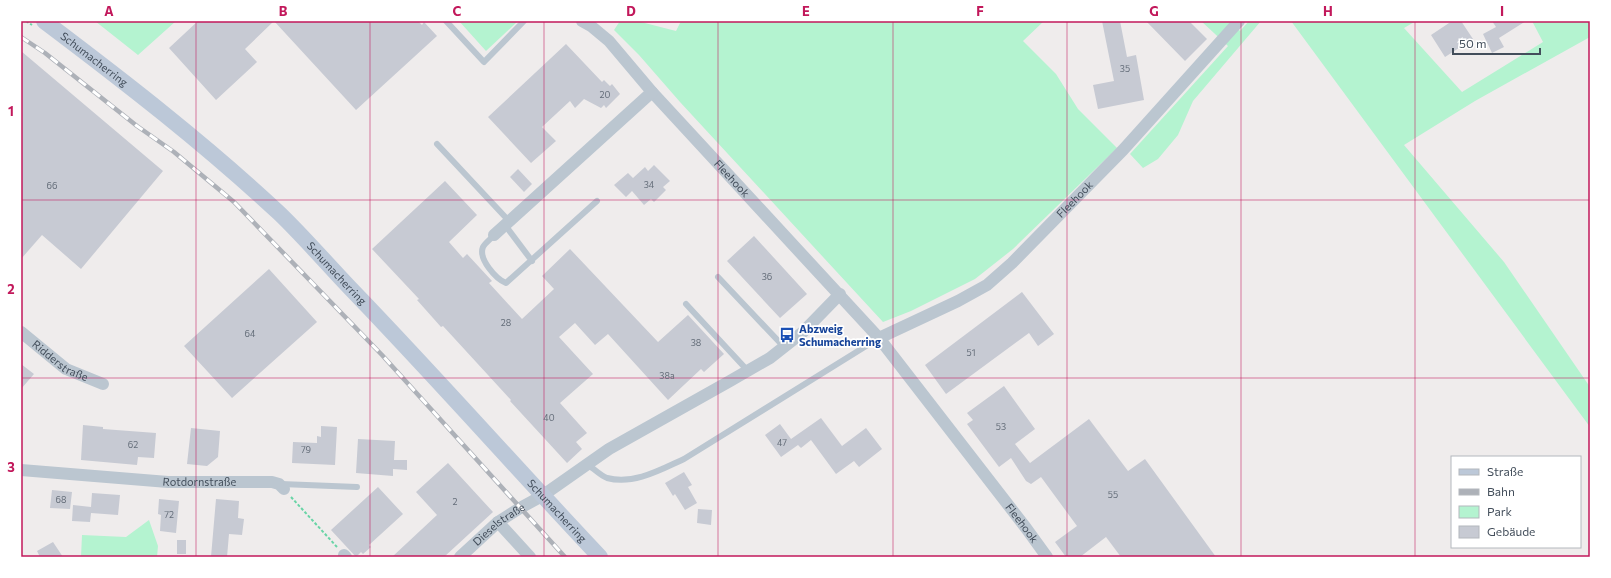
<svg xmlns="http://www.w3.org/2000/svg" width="1611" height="578" font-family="Commissioner,sans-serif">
<rect width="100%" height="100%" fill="#efecec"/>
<path fill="#b4f3d0" d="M95 21H176L138 55Z
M459 21H518L486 51Z
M620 21H637L676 31 681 21H1044L1023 41 1056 74 1078 109 1117 148 1013 249 975 279 911 311 883 322 680 102 639 55 614 30Z
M1201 21H1231L1240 31 1249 21H1261L1193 101 1178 135 1158 159 1143 168 1130 154 1228 46Z
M1291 21H1416L1404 28 1462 92 1543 42 1532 21H1590V37L1475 101 1404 145 1504 262 1590 387V427Z
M149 520 158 546 157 557H81L82 535 126 537Z"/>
<path fill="#c7cad3" d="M198 21H418L422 25 424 22 437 36 356 110 274 21 245 49 257 62 216 100 169 48Z
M1102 21H1120L1127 57 1136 55 1144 100 1098 109 1093 85 1114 81Z
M1146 21H1189L1207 39 1185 61Z
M1452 21H1461L1473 39 1445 57 1431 35Z
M1492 21H1526L1499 38 1504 47 1492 53 1483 34 1496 27Z
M566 44 602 82 604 80 610 86 612 84 620 94 606 108 604 105 601 108 584 99 575 108 570 101 542 127 556 141 531 163 488 117Z
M21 51 163 171 81 269 42 235 21 259Z
M654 165 670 181 663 187 666 190 654 202 651 199 644 205 632 191 626 197 614 185 628 173 633 178 645 167 648 171Z
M518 169 532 184 524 192 510 177Z
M445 181 477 215 449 242 463 258 467 254 492 281 489 283 522 319 554 289 542 276 570 249 658 342 688 315 724 354 704 372 701 369 668 400 608 334 595 345 575 323 559 337 593 374 560 403 587 433 576 442 582 449 567 463 510 401 511 400 443 326 441 327 417 300 419 299 372 249Z
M754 236 807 294 780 318 727 261Z
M269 269 317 322 232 398 184 346Z
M1022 292 1054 334 1038 346 1029 333 946 394 925 365Z
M21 364 34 374 21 389Z
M1004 386 1035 429 1015 444 1030 463 1089 419 1128 471 1145 459 1216 557H1121L1106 537 1080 557H1066L1055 542 1077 526 1041 477 1031 484 1026 481 1011 458 999 467 967 424 973 420 967 413Z
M821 418 842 446 866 428 882 449 859 467 854 461 836 474 811 440 801 448 798 445 781 457 765 435 780 424 791 439Z
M83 425 103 427V429L156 433 154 458 138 457 137 465 81 460Z
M321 426 337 427 335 465 292 463 293 442 317 443V436L321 437Z
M191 428 220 431 218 457 207 466 187 464Z
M358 439 395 441 394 460H407V470L393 469V476L356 473Z
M448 463 493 512 444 557H392L437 515 416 492Z
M684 472 692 485 688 487 697 503 685 510 675 494 673 496 665 483Z
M378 487 403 514 369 545 371 547 363 554 361 552 356 557 331 530Z
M52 490 72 492 70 509 50 508Z
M92 493 120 495 118 515 91 513 90 522 72 521 73 505 91 507Z
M159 499 179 501 176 533 160 531 161 515 158 514Z
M216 499 239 501 238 518 244 519 242 535 229 534 227 557H211Z
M698 509 712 510 711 525 697 523Z
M177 540H186V554H177Z
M53 542 63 557H40L37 551Z"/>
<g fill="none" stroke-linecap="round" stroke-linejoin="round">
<path stroke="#69d4a6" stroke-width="2" stroke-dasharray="3 2" stroke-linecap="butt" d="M26 21 32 25
M291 497 337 547"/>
<path stroke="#bbc6d0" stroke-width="6" d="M446 21 484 62 524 21
M437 144 509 221
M505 225 532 261
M494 235C491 239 485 243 483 247 478 259 496 279 506 283L597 201
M718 277 784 347
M686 304 748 371
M587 464C593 468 601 476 607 478 634 485 660 470 684 459L879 338
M281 484 357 487"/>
<g stroke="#bbc6d0" stroke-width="12">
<path id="s1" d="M582 21 591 26 609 41 652 92 879 338 1026 528 1047 557"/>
<path d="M494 235 652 92"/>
<path id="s2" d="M21 332 66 369 103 384"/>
<path id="s3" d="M879 338 958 301 987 285 1012 263 1123 150 1239 21"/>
<path id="s4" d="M21 470 168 482H272L279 484 284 489"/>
<path d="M498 522 530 557"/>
<path d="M344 555 346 557"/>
<path id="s5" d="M460 557 498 522 520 508 542 496 609 449 730 381 770 358 803 332 840 294"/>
</g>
<path stroke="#bcc8d8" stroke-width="16" id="s6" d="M44 21C125 82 205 144 279 213 304 237 327 264 351 289 436 377 516 468 600 557"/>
<defs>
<path id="rail" d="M21 37 45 53 137 126 174 152 234 202 382 355 565 557"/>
</defs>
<use href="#rail" stroke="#adb1b8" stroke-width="4.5"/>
<use href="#rail" stroke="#fff" stroke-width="3" stroke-dasharray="9" stroke-linecap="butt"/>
</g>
<path fill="none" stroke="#c2185b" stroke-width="1" stroke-opacity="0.55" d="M196 21V557M370 21V557M544 21V557M718 21V557M893 21V557M1067 21V557M1241 21V557M1415 21V557M21 200H1590M21 378H1590"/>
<defs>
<symbol id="bus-bare" viewBox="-9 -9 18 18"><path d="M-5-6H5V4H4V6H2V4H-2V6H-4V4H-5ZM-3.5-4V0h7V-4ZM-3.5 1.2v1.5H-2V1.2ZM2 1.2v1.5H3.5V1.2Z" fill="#1a4fb4" stroke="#fff" stroke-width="2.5" paint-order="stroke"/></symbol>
</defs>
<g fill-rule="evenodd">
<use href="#bus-bare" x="776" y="324" width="22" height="22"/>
</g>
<g text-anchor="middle" stroke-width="3.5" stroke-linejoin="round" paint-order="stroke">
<g font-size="9" fill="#646d79">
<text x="1125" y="72">35</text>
<text x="605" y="98">20</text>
<text x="649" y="188">34</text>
<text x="52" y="189">66</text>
<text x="767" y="280">36</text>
<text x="506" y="326">28</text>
<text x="250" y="337">64</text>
<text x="696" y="346">38</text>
<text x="971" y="356">51</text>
<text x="667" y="379">38a</text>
<text x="549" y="421">40</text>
<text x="1001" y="430">53</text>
<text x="782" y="446">47</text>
<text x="133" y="448">62</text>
<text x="306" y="453">79</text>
<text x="1113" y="498">55</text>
<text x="61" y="503">68</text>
<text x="455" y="505">2</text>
<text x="169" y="518">72</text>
</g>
<g font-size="11" fill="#434e5b" stroke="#fff">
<text dy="4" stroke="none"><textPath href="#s6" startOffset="63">Schumacherring</textPath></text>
<text dy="4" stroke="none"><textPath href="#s1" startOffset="218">Fleehook</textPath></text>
<text dy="4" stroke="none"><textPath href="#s3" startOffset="243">Fleehook</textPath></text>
<text dy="4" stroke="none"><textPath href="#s6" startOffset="387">Schumacherring</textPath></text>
<text dy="4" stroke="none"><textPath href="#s2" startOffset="49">Ridderstraße</textPath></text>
<text dy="4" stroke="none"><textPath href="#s4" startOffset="179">Rotdornstraße</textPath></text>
<text dy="4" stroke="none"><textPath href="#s6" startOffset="711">Schumacherring</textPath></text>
<text dy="4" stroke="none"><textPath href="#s1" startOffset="669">Fleehook</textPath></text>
<text dy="4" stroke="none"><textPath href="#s5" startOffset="51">Dieselstraße</textPath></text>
</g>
<g font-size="11" font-weight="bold" fill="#164399" stroke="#fff" text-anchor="start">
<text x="799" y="333">Abzweig<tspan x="799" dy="13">Schumacherring</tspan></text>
</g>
</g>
<rect width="1611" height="578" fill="none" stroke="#ffffff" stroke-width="44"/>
<rect x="1451" y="456" width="130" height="92" fill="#ffffff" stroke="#b4b8bd"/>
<rect x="1459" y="469" width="20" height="6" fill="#bcc8d8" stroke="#b4b8bd"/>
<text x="1487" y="476" font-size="12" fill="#434e5b">Straße</text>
<rect x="1459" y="489" width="20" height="6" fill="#adb1b8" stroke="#b4b8bd"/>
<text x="1487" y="496" font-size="12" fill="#434e5b">Bahn</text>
<rect x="1459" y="506" width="20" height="12" fill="#b4f3d0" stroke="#b4b8bd"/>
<text x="1487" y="516" font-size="12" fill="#434e5b">Park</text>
<rect x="1459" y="526" width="20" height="12" fill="#c7cad3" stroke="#b4b8bd"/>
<text x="1487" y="536" font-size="12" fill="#434e5b">Gebäude</text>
<path d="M1453 48v6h87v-6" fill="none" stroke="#434e5b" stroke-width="2"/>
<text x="1459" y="48" font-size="12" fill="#434e5b" stroke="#ffffff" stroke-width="3" paint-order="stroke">50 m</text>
<rect x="22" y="22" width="1567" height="534" fill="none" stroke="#c2185b" stroke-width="1.5"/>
<g font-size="13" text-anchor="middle" font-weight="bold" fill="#c2185b">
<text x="109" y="16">A</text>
<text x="283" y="16">B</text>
<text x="457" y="16">C</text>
<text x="631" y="16">D</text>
<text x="806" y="16">E</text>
<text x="980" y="16">F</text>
<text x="1154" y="16">G</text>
<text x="1328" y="16">H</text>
<text x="1502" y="16">I</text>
<text x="11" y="116">1</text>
<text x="11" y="294">2</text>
<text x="11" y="472">3</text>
</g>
</svg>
